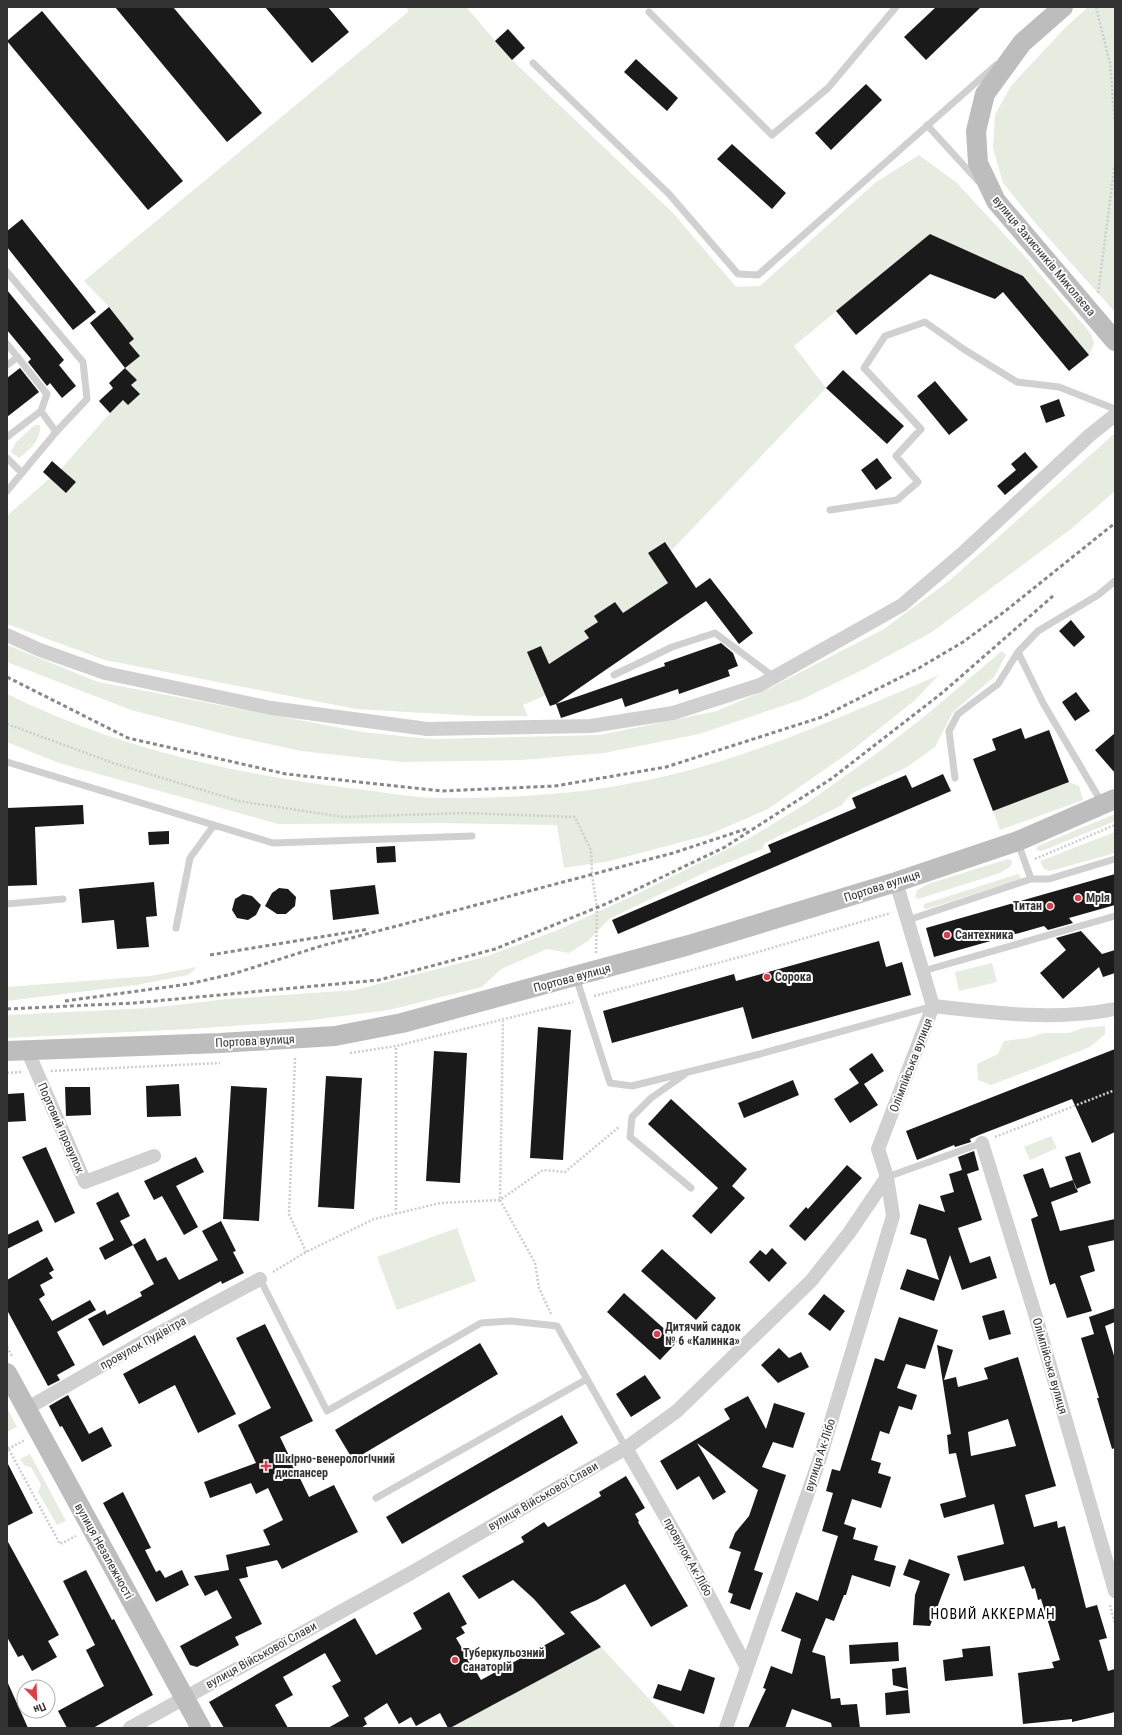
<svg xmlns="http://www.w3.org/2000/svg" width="1122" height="1735" font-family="'Roboto Condensed',sans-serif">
<rect width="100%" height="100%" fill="#fff"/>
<path fill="#e6ecdf" d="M407 7H466L512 60 674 214 736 287 760 286 875 183 919 155 957 183 1027 259 1091 334 1094 344 1089 355 1023 276 930 234 794 346 826 388 671 551 665 542 648 553 668 583 623 613 594 616 598 622 584 631 589 638 549 664 541 646 527 652 546 695 523 705 528 716H477L356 709 105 660 7 624V516L50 478 67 492 76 482 61 469 110 413 123 400 131 385 137 380 125 368 140 356 129 343 134 339 109 307 84 281 408 12Z
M1088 7H1115V312L1037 225 1003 183 993 148 995 115 1011 86 1064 29Z
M35 425H40C41 441 30 449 19 458L11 452 16 442Z
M1115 433V491L1071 529 932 632 866 668 803 699 699 734 604 753 521 760 402 762 301 751 228 735 131 710 7 662V645L98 682 362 732 431 739 600 735 717 711 770 688 884 629 949 581Z
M1002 651 1006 655 994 677 953 712 935 747 907 767 851 794 842 805 765 843 762 849 712 869 609 919 588 941 569 953 547 949 501 969 482 987 389 1010 304 1021 189 1029 7 1038V1015L151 1008 227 999 355 990 485 957 558 930 633 896 748 839 807 803 876 754 925 716Z
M939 675 914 701 851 751 768 809 708 835 610 861 564 868 557 825 443 823 278 824 59 763 7 742V694C116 748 237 775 357 789 382 792 409 797 434 798 512 799 590 794 666 776 760 754 850 713 939 675Z
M1069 782 1079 786 1083 800 1000 830 993 811Z
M1115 814V821L1042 851 1036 850 1038 846Z
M1115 832V853L1050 871 1044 869 1040 861Z
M1008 859 1012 861 1011 866 1000 873 918 899 915 896 917 890 928 884Z
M1018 874 1021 877 1019 880 927 909 923 908 924 904Z
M992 963 997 982 959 991 955 972Z
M197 967 188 975 136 985 7 1001V987L150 976Z
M1105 1026V1034L1090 1047 991 1085 978 1080 977 1064 998 1054 1004 1041 1029 1038 1043 1033H1069L1083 1028Z
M1051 1136 1057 1148 1030 1160 1024 1147Z
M457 1228 476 1281 397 1310 377 1257Z
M7 1408 17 1427 7 1432Z
M30 1454 66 1521 57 1525 38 1492 41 1485 31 1467 25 1466 20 1459Z
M601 1647 676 1728H450Z"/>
<path fill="#1a1a1a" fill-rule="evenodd" d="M115 7H173L262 113 227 142Z
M265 7H328L349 32 312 63Z
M936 7H981L926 60 904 37Z
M42 11 183 181 148 210 7 41Z
M508 29 525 48 512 60 495 41Z
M636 59 678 98 667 111 624 72Z
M866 84 882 100 831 150 815 133Z
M732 144 786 193 772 209 717 159Z
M22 219 96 312 73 330 7 247V231Z
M930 234 1023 276 1089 355 1069 371 1003 292 995 299 930 274 856 335 836 311Z
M7 290 64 360 59 365 76 386 62 398 50 383 47 386 28 362 31 359 7 330Z
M109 307 134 339 129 343 140 356 125 368 90 323Z
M20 368 39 392 7 417V378Z
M125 368 137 380 131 385 140 394 128 405 123 400 110 413 99 401 113 388 109 383Z
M843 370 904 426 887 444 826 388Z
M935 381 968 420 949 435 917 396Z
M1059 399 1065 416 1046 423 1040 406Z
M1025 452 1038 467 1005 495 997 486 1016 470 1011 464Z
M877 458 892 478 876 490 861 470Z
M52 461 76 482 66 493 43 472Z
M665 542 696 588 710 578 753 633 739 644 706 601 556 704 665 666 664 663 721 643 733 653 738 666 728 670 730 676 679 694 678 689 625 707 622 698 561 718 556 704 550 706 527 652 541 646 549 664 589 638 584 631 598 622 594 616 615 602 623 613 668 583 648 553Z
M1071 620 1085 637 1074 647 1059 631Z
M1076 692 1090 711 1075 721 1062 702Z
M1021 728 1025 739 1049 730 1069 782 993 811 973 759 996 750 992 739Z
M1115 733V773L1095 750Z
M943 774 951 791 618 934 612 920 771 852 768 845 856 808 852 798 906 775 912 788Z
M83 805 84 824 35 827 37 885 7 886V808Z
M169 831V844L149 845 148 832Z
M395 846 396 862 377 863 376 847Z
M1115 874V905L1069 918 1073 923 1048 930 1044 926 934 957 926 928Z
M154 882 157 916 146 917 149 947 117 949 114 920 82 923 79 889Z
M375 885 379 914 333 920 330 890Z
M279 888 288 889 296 897 295 906 286 914H277L265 906 272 893Z
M243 894 252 896 261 905 256 915 248 920 237 918 232 910 235 899Z
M1081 931 1102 954 1115 950V973L1103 977 1099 967 1063 999 1040 973 1066 950 1056 938Z
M879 941 886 967 902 962 911 995 752 1039 743 1007 612 1043 603 1011 734 974 736 981Z
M538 1027 571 1030 563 1160 530 1158Z
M1115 1049V1132L1092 1143 1072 1099 979 1135 970 1139 971 1142 955 1147 954 1145 917 1160 906 1131Z
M434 1051 467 1053 460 1183 426 1181Z
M872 1053 884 1071 864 1084 878 1105 850 1123 834 1099 859 1083 849 1069Z
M326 1076 362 1078 354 1209 318 1207Z
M793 1080 799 1095 744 1118 738 1103Z
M179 1084 181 1116 147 1117 146 1086Z
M231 1086 267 1088 259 1221 223 1219Z
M65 1087H90L91 1115 66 1116Z
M24 1093 26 1121 7 1122V1094Z
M671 1099 747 1169 732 1186 745 1198 711 1234 692 1216 718 1188 648 1124Z
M46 1147 75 1213 55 1223 22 1157Z
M974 1151 979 1170 967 1174 982 1220 958 1228 970 1263 990 1256 997 1278 962 1290 950 1255 934 1301 900 1289 907 1269 939 1280 926 1239 910 1234 919 1204 945 1212 940 1196 954 1192 949 1174 962 1170 958 1157Z
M1080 1152 1091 1183 1076 1189 1065 1157Z
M196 1157 204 1172 176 1186 198 1227 184 1235 162 1196 154 1200 144 1181Z
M847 1165 862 1178 805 1241 789 1226 806 1207 808 1209Z
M1043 1168 1050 1188 1073 1180 1078 1192 1051 1202 1060 1231 1115 1219V1240L1088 1246 1095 1271 1080 1276 1092 1311 1067 1318 1055 1283 1050 1285 1031 1219 1038 1216 1023 1175Z
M118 1192 130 1216 120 1221 133 1245 105 1260 99 1248 114 1240 96 1203Z
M38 1220 43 1231 7 1249V1235Z
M221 1221 236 1251 233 1252 244 1273 222 1284 221 1281 103 1346 88 1319 105 1310 107 1315 142 1296 140 1292 154 1284 133 1245 145 1238 157 1261 166 1257 179 1280 218 1260 202 1231Z
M772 1248 787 1263 769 1282 749 1262 760 1250 766 1255Z
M662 1249 716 1298 696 1320 641 1271Z
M47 1257 54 1270 49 1273 53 1278 40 1285 45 1295 39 1299 52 1321 90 1300 96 1310 57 1332 75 1365 57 1375 60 1380 48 1386 7 1310V1280Z
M624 1293 678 1341 660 1360 607 1312Z
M824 1294 845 1311 830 1331 808 1314Z
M1115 1308V1322L1105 1326 1115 1359V1448L1112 1449 1097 1398H1099L1081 1338 1094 1334 1089 1317Z
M1004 1310 1011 1334 989 1340 982 1316Z
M899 1317 938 1330 925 1369 906 1364 897 1388 917 1395 912 1410 899 1406 889 1434 880 1431 871 1460 881 1463 878 1473 891 1477 881 1508 852 1499 844 1524 856 1528 853 1539 878 1546 874 1560 896 1566 890 1587 852 1575 846 1595H844L834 1621 826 1618 812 1652 825 1656 831 1699 840 1698 841 1705 857 1704 860 1728H832L831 1723 792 1709 785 1728H748L766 1689 763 1688 771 1666 792 1674 801 1639 781 1631 796 1592 818 1601 838 1536 822 1531 833 1493 826 1491 832 1469 840 1471 875 1358 884 1361Z
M265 1324 313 1421 280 1437 309 1497 334 1485 358 1532 282 1569 277 1560 246 1567 248 1577 239 1579 262 1624 235 1637 239 1645 197 1667 190 1665 180 1646 232 1618 217 1590 205 1596 194 1576 229 1570 226 1555 270 1545 263 1530 283 1520 268 1488 256 1494 251 1483 210 1498 204 1482 256 1463 238 1425 271 1408 236 1338Z
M195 1335 236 1414 198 1433 175 1385 139 1404 123 1374Z
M480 1343 498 1374 353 1460 335 1430Z
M937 1345 953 1350 944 1380 956 1377 958 1387 988 1379 984 1368 1018 1357 1056 1486 1025 1495 1034 1527 1057 1521 1058 1528 1065 1526 1086 1608 1097 1605 1107 1638 1099 1640 1108 1671 1115 1669V1712L1072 1722V1719L1023 1724 1018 1673 1054 1668 1052 1662 1060 1660 1041 1599 1038 1600 1035 1588 1032 1589 1024 1566 964 1581 957 1556 1004 1544 994 1504 944 1518 940 1504 966 1497 956 1453 949 1454 947 1435 951 1434ZM1008 1419 1016 1446 971 1456 968 1432Z
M779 1348 789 1358 801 1352 809 1367 778 1383 761 1365Z
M645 1375 661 1398 631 1417 616 1394Z
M68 1395 89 1434 102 1427 112 1446 82 1462 62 1426 60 1427 49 1406Z
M748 1396 766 1429 774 1403 805 1413 793 1448 773 1442 762 1467 786 1475 754 1570 763 1573 750 1610 730 1603 733 1594 728 1592 741 1552 729 1548 735 1533 749 1516 758 1490 697 1443 726 1492 713 1500 699 1476 677 1490 660 1461 730 1419 724 1409Z
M562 1415 578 1443 402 1544 386 1517Z
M7 1462 33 1513 7 1526Z
M626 1476 645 1508 635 1514 639 1521 638 1522 688 1606 651 1627 625 1584 597 1600 570 1612 601 1647 450 1728H448L440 1713 416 1726 411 1717 399 1724 387 1703 364 1718 367 1724 361 1728H328L349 1716 332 1686 341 1681 325 1653 283 1677 293 1695 275 1705 288 1728H224L209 1702 355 1618 376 1655 422 1629 413 1613 449 1592 467 1624 461 1627 465 1633 456 1638 481 1680 565 1634 534 1599 513 1580 479 1599 462 1576 524 1542 521 1537 544 1522 548 1527 601 1496 599 1492Z
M123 1492 151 1548 145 1550 156 1572 160 1570 165 1578 182 1570 189 1585 156 1602 103 1503Z
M7 1540 59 1635 48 1641 57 1657 32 1671 23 1655 18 1657 7 1637Z
M909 1559 950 1574 930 1626 913 1625 915 1595 920 1581 903 1575Z
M86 1570 112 1620 114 1619 153 1695 93 1728H67L58 1711 104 1686 86 1650 95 1645 63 1581Z
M898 1642 899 1661 850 1664 849 1645Z
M990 1646 993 1676 945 1681 943 1660 963 1657 962 1649Z
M906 1667 908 1689 893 1685 892 1669Z
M689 1669 715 1678 704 1714 653 1698 658 1684 681 1691Z
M7 1681 28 1728H7Z
M908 1690 910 1713 886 1715 885 1693Z"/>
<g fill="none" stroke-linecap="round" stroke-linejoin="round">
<path stroke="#cdcdcd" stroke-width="2.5" stroke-dasharray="2 2" stroke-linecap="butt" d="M1096 7 1110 63 1115 125
M1098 293 1115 162
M7 724 116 764 239 801 343 817 464 813 575 817 591 850 592 875 597 908 596 953
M1035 859 1115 825
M594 996 751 954 891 913
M350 1053 396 1046 573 1002
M295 1058 289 1214 306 1252
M51 1071 220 1063
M7 1073 22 1072
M995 1137 1115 1090
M396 1214V1046
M273 1272 306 1252 374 1219 440 1203 500 1200 503 1021
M551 1314 539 1288 535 1263 500 1200 543 1170 565 1172 619 1127
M7 1347 12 1356
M7 1446 60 1544 76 1536
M8 1449 25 1440
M1110 1605 1115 1624"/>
<path stroke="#d0d0d0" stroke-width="7" d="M649 12 772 135 828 88 896 7
M533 63 669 194 738 274 758 275 996 65
M927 125 978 181
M7 272 83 362 87 399 56 432 7 491
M7 344 47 394 41 411 56 432
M7 365 18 357
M7 437 41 411
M7 458 22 473
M830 510 897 500 918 482 896 456 921 429 864 368 885 336 925 322 965 350 1017 382 1059 387 1115 409
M614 675 672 647 715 633 774 677
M7 762 273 843 472 836
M955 778 949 731 958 714 998 684 1018 652
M1102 803 1043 703 1018 652 1038 631 1098 595 1115 581
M1018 843 1031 879
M7 904 63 899
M908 920 1031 879H1049L1115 859
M176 928 190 858 214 825
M923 971 1115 916
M576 977 610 1083 632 1086 760 1054 933 1006
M684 1075 651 1098 632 1117 630 1137 691 1188
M887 1177 982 1143
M260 1279 327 1411 481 1323 511 1321 557 1326 626 1448
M376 1498 587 1379"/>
<path stroke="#d0d0d0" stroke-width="14" d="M7 635 40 650 105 673 271 708 427 729 591 726 673 713 760 685 902 605 964 552 1090 435 1115 415
M933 1006C993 1013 1055 1021 1115 1009
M27 1050 85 1182 154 1156
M982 1143 1035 1314 1115 1591
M26 1409 141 1343 260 1279
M626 1448 688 1556 747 1668
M130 1728 411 1573 626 1448 677 1411 811 1281 849 1233 887 1177
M726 1728 819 1461 893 1216 887 1177 878 1149 933 1006 896 882"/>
<path stroke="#bdbdbd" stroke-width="20" d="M1063 7 1022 43 985 94 976 131 978 163 996 201 1115 341
M7 1051 220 1043 335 1036 402 1023 689 945 896 882 1018 841 1115 799
M7 1373 201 1728"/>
<path stroke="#888" stroke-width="3" stroke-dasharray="4 3" stroke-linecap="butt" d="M7 677 128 738 286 774 442 791 555 786 666 767 822 717 919 668 963 642 1004 612 1115 523
M210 955 369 929
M65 1001 189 984 236 973 321 946 673 853 746 829
M7 1009 134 1003 379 980 495 949 608 903 725 847 831 779 942 693 1053 596"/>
</g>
<g fill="#e63946" stroke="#fff" stroke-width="1.5">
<circle cx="1078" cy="898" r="4"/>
<circle cx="1050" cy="906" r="4"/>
<circle cx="947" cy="935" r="4"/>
<circle cx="767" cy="977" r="4"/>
<circle cx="657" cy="1334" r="4"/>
<path d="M264 1460h4v4h4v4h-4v4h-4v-4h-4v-4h4z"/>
<circle cx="455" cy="1660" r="4"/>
</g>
<g text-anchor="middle" stroke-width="4" stroke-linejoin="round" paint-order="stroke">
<g font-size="12" fill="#333" stroke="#fff">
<text transform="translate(1044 256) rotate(50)" y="4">вулиця Захисників Миколаєва</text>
<text transform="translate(882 886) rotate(-18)" y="4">Портова вулиця</text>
<text transform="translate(572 978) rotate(-15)" y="4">Портова вулиця</text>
<text transform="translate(255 1041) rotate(-3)" y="4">Портова вулиця</text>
<text transform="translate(911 1065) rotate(-69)" y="4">Олімпійська вулиця</text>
<text transform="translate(61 1128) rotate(66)" y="4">Портовий провулок</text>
<text transform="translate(143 1343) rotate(-29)" y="4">провулок Пудівітра</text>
<text transform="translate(1050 1366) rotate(74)" y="4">Олімпійська вулиця</text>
<text transform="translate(820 1455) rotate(-72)" y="4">вулиця Ак-Лібо</text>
<text transform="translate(543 1496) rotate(-30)" y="4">вулиця Військової Слави</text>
<text transform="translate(104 1551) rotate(61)" y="4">вулиця Незалежності</text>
<text transform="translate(688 1557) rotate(61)" y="4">провулок Ак-Лібо</text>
<text transform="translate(261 1655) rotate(-29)" y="4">вулиця Військової Слави</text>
</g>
<g font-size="12" font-weight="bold" fill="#333" stroke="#fff" text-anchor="start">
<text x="1086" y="902">Мрія</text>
<text x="1042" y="910" text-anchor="end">Титан</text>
<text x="955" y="939">Сантехника</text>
<text x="775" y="981">Сорока</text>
<text x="665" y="1331">Дитячий садок<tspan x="665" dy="14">№ 6 «Калинка»</tspan></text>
<text x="275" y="1463">Шкірно-венерологічний<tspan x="275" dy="14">диспансер</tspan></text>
<text x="463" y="1657">Туберкульозний<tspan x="463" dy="14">санаторій</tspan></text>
</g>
<g font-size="14" letter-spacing="1" fill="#000" stroke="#fff">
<text x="993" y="1619">НОВИЙ АККЕРМАН</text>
</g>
</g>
<rect width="1122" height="1735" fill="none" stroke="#333333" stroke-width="16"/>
<g transform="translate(36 1699) rotate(157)"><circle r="19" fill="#ffffff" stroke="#adadad"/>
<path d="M0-3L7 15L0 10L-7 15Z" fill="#e63946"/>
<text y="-6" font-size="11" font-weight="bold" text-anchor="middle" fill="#333333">Пн</text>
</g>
</svg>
